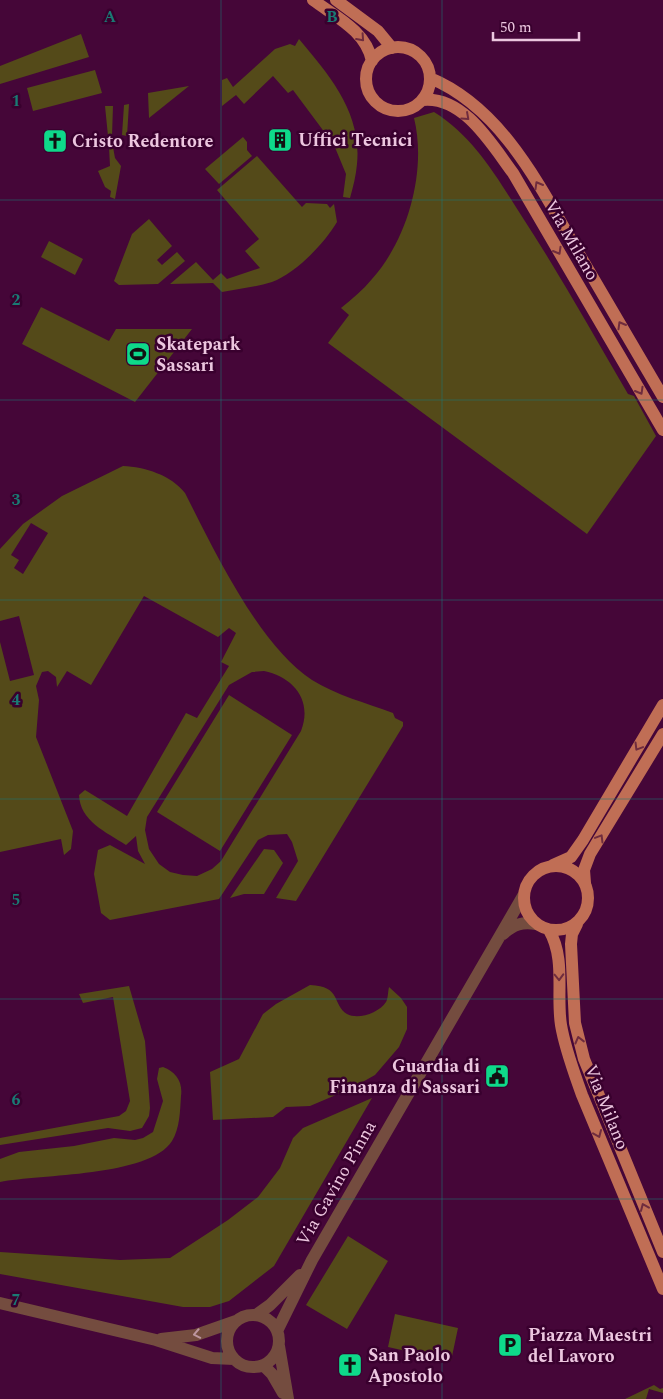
<svg xmlns="http://www.w3.org/2000/svg" width="663" height="1399" font-family="Spectral,serif">
<rect width="100%" height="100%" fill="#450638"/>
<path fill="#544a19" fill-rule="evenodd" d="M81 34 89 57 0 84V66Z
M299 39C330 76 362 113 357 164 356 176 353 187 350 198L343 197 346 174 334 145 293 90 288 93 273 76 244 104 236 95 222 106V80L227 78 233 87 275 49 290 44 295 46Z
M95 70 102 93 33 111 27 88Z
M189 86 149 118 148 93Z
M129 104 127 136 122 135 124 105Z
M105 106H113L112 136H108Z
M434 112C474 137 496 176 521 215 559 273 593 334 628 394L634 396 656 436 587 534 328 343 349 315 341 308C352 299 363 290 372 279 408 239 427 170 414 118Z
M243 137 247 142V150L252 156 219 184 205 169Z
M109 147H113L115 158 121 166 115 199 110 197 111 191 105 187 98 171 110 166Z
M257 156 302 207 306 203 327 204 330 208 334 204 337 222C324 244 296 273 272 282 256 287 239 289 222 292L213 283 170 284 196 262 213 280 221 273 227 279 260 268 245 251 259 239 217 190Z
M149 219 172 246 157 260 162 265 177 252 185 261 158 284 119 285 114 281 132 234Z
M49 241 83 259 75 275 41 257Z
M41 307 109 341 116 329H192L135 402 22 344Z
M123 466C145 467 171 475 185 493 213 548 259 646 312 680 336 695 366 703 393 713L395 718 403 722V726L296 901 276 898 298 861 292 842 287 834 268 835 258 840 219 899 110 920 101 913 94 874 98 850 110 845 145 864 138 851 136 836 126 845C106 832 80 821 79 795L85 790 127 816 186 713 197 718 229 666 221 662 236 633 229 628 218 637 144 596 91 685 67 671 57 687 56 677 48 671 42 672 36 686 39 700 36 737 73 831 71 849 64 855 61 839 0 852V642L10 681 34 675 19 616 0 621V549L23 524 62 496ZM31 523 48 533 23 574 14 568 19 560 11 555ZM264 671C293 677 313 700 301 731L221 861 212 869 197 876 183 875 170 872 159 864 149 849 145 830 147 817 229 685 252 672Z
M229 695 292 735 220 851 157 812Z
M264 849 274 850 283 863 264 894H244L230 898Z
M310 985C342 986 332 1005 347 1014 358 1020 379 1013 386 1002 388 999 388 991 389 987L401 998 407 1007V1029L399 1047 375 1075 350 1089 310 1106 286 1107 273 1117 213 1120 210 1072 239 1059 263 1014 276 1004Z
M129 986 145 1041 150 1108 149 1116 142 1128 130 1131 108 1128 0 1145V1138L119 1116 126 1111 130 1101 113 997 83 1003 79 994Z
M163 1067C176 1072 183 1082 181 1096 180 1111 180 1128 172 1141 149 1177 40 1174 0 1182V1159L19 1152 74 1146 114 1138 135 1140 143 1138 153 1132 163 1101 157 1079 159 1068Z
M372 1098 274 1266 229 1301 210 1307H183L0 1274V1252L120 1260 170 1258 228 1220 258 1197 280 1168 293 1138 303 1128Z
M348 1236 388 1261 347 1329 306 1305Z
M395 1314 458 1328 451 1361 388 1347Z
M654 1385 660 1389 663 1388V1393L649 1389 646 1399H625Z"/>
<g fill="none" stroke-linecap="round" stroke-linejoin="round">
<path stroke="#744c3f" stroke-width="12" d="M503 934C514 924 522 922 536 924
M0 1303 156 1340 212 1358 234 1359
M227 1341a26 26 0 1 1 52 0a26 26 0 1 1-52 0Z
M256 1315 270 1305 300 1275
M277 1331 312 1260 523 896
M161 1339 196 1335 236 1321
M279 1346 288 1399
M263 1365 272 1374 283 1393"/>
<path stroke="#c06e55" stroke-width="12" d="M313 0C336 17 366 31 372 61
M336 0 378 31 392 48
M366 79a32 32 0 1 1 64 0a32 32 0 1 1-64 0Z
M430 78C505 109 543 193 582 259 609 305 636 351 663 397
M423 100C464 96 492 145 513 173L663 430
M553 865 571 857 583 840 663 705
M524 898a32 32 0 1 1 64 0a32 32 0 1 1-64 0Z
M585 883 584 870 590 854 663 734
M577 924 572 934 571 944 575 1023 584 1059 663 1252
M549 930C566 959 556 994 561 1025 565 1049 574 1072 582 1095L663 1289"/>
</g>
<defs><path id="oneway-chevron" d="M-2-3.5L2.5 0L-2 3.5" fill="none" stroke-width="1.6" stroke-linecap="round" stroke-linejoin="round" transform="scale(1.25)"/></defs>
<g stroke="#6f2c3e">
<use href="#oneway-chevron" transform="translate(361 38) rotate(48)"/>
<use href="#oneway-chevron" transform="translate(466 117) rotate(42)"/>
<use href="#oneway-chevron" transform="translate(538 185) rotate(-120)"/>
<use href="#oneway-chevron" transform="translate(558 251) rotate(60)"/>
<use href="#oneway-chevron" transform="translate(621 325) rotate(-120)"/>
<use href="#oneway-chevron" transform="translate(640 391) rotate(60)"/>
<use href="#oneway-chevron" transform="translate(638 747) rotate(121)"/>
<use href="#oneway-chevron" transform="translate(600 838) rotate(-59)"/>
<use href="#oneway-chevron" transform="translate(559 977) rotate(88)"/>
<use href="#oneway-chevron" transform="translate(579 1040) rotate(-104)"/>
<use href="#oneway-chevron" transform="translate(598 1134) rotate(67)"/>
<use href="#oneway-chevron" transform="translate(644 1207) rotate(-113)"/>
</g>
<use stroke="#bc959f" href="#oneway-chevron" transform="translate(197 1334) rotate(169)"/>
<path fill="none" stroke="#1a7a74" stroke-width="1" stroke-opacity="0.55" d="M221 0V1399M442 0V1399M0 200H663M0 400H663M0 600H663M0 799H663M0 999H663M0 1199H663"/>
<defs>
<symbol id="building-square" viewBox="-11 -11 22 22"><rect x="-9" y="-9" width="18" height="18" rx="4" fill="#0ed98a" stroke="#39002e"/><path d="M-4-6H4V6H1V3H-1V6H-4ZM-2.5-4.3h1.7v1.8h-1.7ZM.8-4.3h1.7v1.8H.8ZM-2.5-1h1.7V.8h-1.7ZM.8-1h1.7V.8H.8Z" fill="#111"/></symbol>
<symbol id="church-square" viewBox="-11 -11 22 22"><rect x="-9" y="-9" width="18" height="18" rx="4" fill="#0ed98a" stroke="#39002e"/><path d="M-1.2-6h2.4v3.5h3.3v2.4h-3.3V6h-2.4V-.1h-3.3v-2.4h3.3Z" fill="#111"/></symbol>
<symbol id="stadium-square" viewBox="-11 -11 22 22"><rect x="-9" y="-9" width="18" height="18" rx="4" fill="#0ed98a" stroke="#39002e"/><path d="M0-5a6.5 5 0 1 0 0 10a6.5 5 0 1 0 0-10ZM-3.5-1.8h7v3.6h-7Z" fill="#111"/></symbol>
<symbol id="civic-square" viewBox="-11 -11 22 22"><rect x="-9" y="-9" width="18" height="18" rx="4" fill="#0ed98a" stroke="#39002e"/><path d="M-.6-6.5H3V-4.5H.6V-3L4-1V1h2V6H-6V1h2V-1L-.6-3ZM-1.2 2.5V6h2.4V2.5Z" fill="#111"/></symbol>
<symbol id="parking-square" viewBox="-11 -11 22 22"><rect x="-9" y="-9" width="18" height="18" rx="4" fill="#0ed98a" stroke="#39002e"/><path d="M-3.5-5.5H1a3.5 3.5 0 0 1 0 7H-1V5.5H-3.5ZM-1-3.4V-.6H.8a1.4 1.4 0 0 0 0-2.8Z" fill="#111"/></symbol>
</defs>
<g fill-rule="evenodd">
<use href="#building-square" x="266" y="126" width="28" height="28"/>
<use href="#church-square" x="41" y="127" width="28" height="28"/>
<use href="#stadium-square" x="124" y="340" width="28" height="28"/>
<use href="#civic-square" x="483" y="1062" width="28" height="28"/>
<use href="#parking-square" x="496" y="1331" width="28" height="28"/>
<use href="#church-square" x="336" y="1351" width="28" height="28"/>
</g>
<g text-anchor="middle" stroke-width="5" stroke-linejoin="round" paint-order="stroke">
<g font-size="18" font-weight="bold" fill="#ecc6df" stroke="#39002e" text-anchor="start">
<text x="298" y="146">Uffici Tecnici</text>
<text x="72" y="147">Cristo Redentore</text>
<text x="156" y="350">Skatepark<tspan x="156" dy="21">Sassari</tspan></text>
<text x="480" y="1072" text-anchor="end">Guardia di<tspan x="480" dy="21">Finanza di Sassari</tspan></text>
<text x="528" y="1341">Piazza Maestri<tspan x="528" dy="21">del Lavoro</tspan></text>
<text x="368" y="1361">San Paolo<tspan x="368" dy="21">Apostolo</tspan></text>
</g>
<g font-size="18" fill="#ecc6df" stroke="#39002e">
<text transform="translate(572 240) rotate(60)" y="6">Via Milano</text>
<text transform="translate(607 1107) rotate(68)" y="6">Via Milano</text>
<text transform="translate(336 1183) rotate(-60)" y="6">Via Gavino Pinna</text>
</g>
</g>
<g font-size="16" text-anchor="middle" font-weight="bold" fill="#1a7a74" stroke="#39002e" stroke-width="5" stroke-linejoin="round" paint-order="stroke">
<text x="110" y="22">A</text>
<text x="332" y="22">B</text>
<text x="16" y="106">1</text>
<text x="16" y="305">2</text>
<text x="16" y="505">3</text>
<text x="16" y="705">4</text>
<text x="16" y="905">5</text>
<text x="16" y="1105">6</text>
<text x="16" y="1305">7</text>
</g>
<path d="M493 32v8h86v-8" fill="none" stroke="#ecc6df" stroke-width="2.5"/>
<text x="500" y="32" font-size="15" fill="#ecc6df" stroke="#39002e" stroke-width="4" paint-order="stroke">50 m</text>
</svg>
